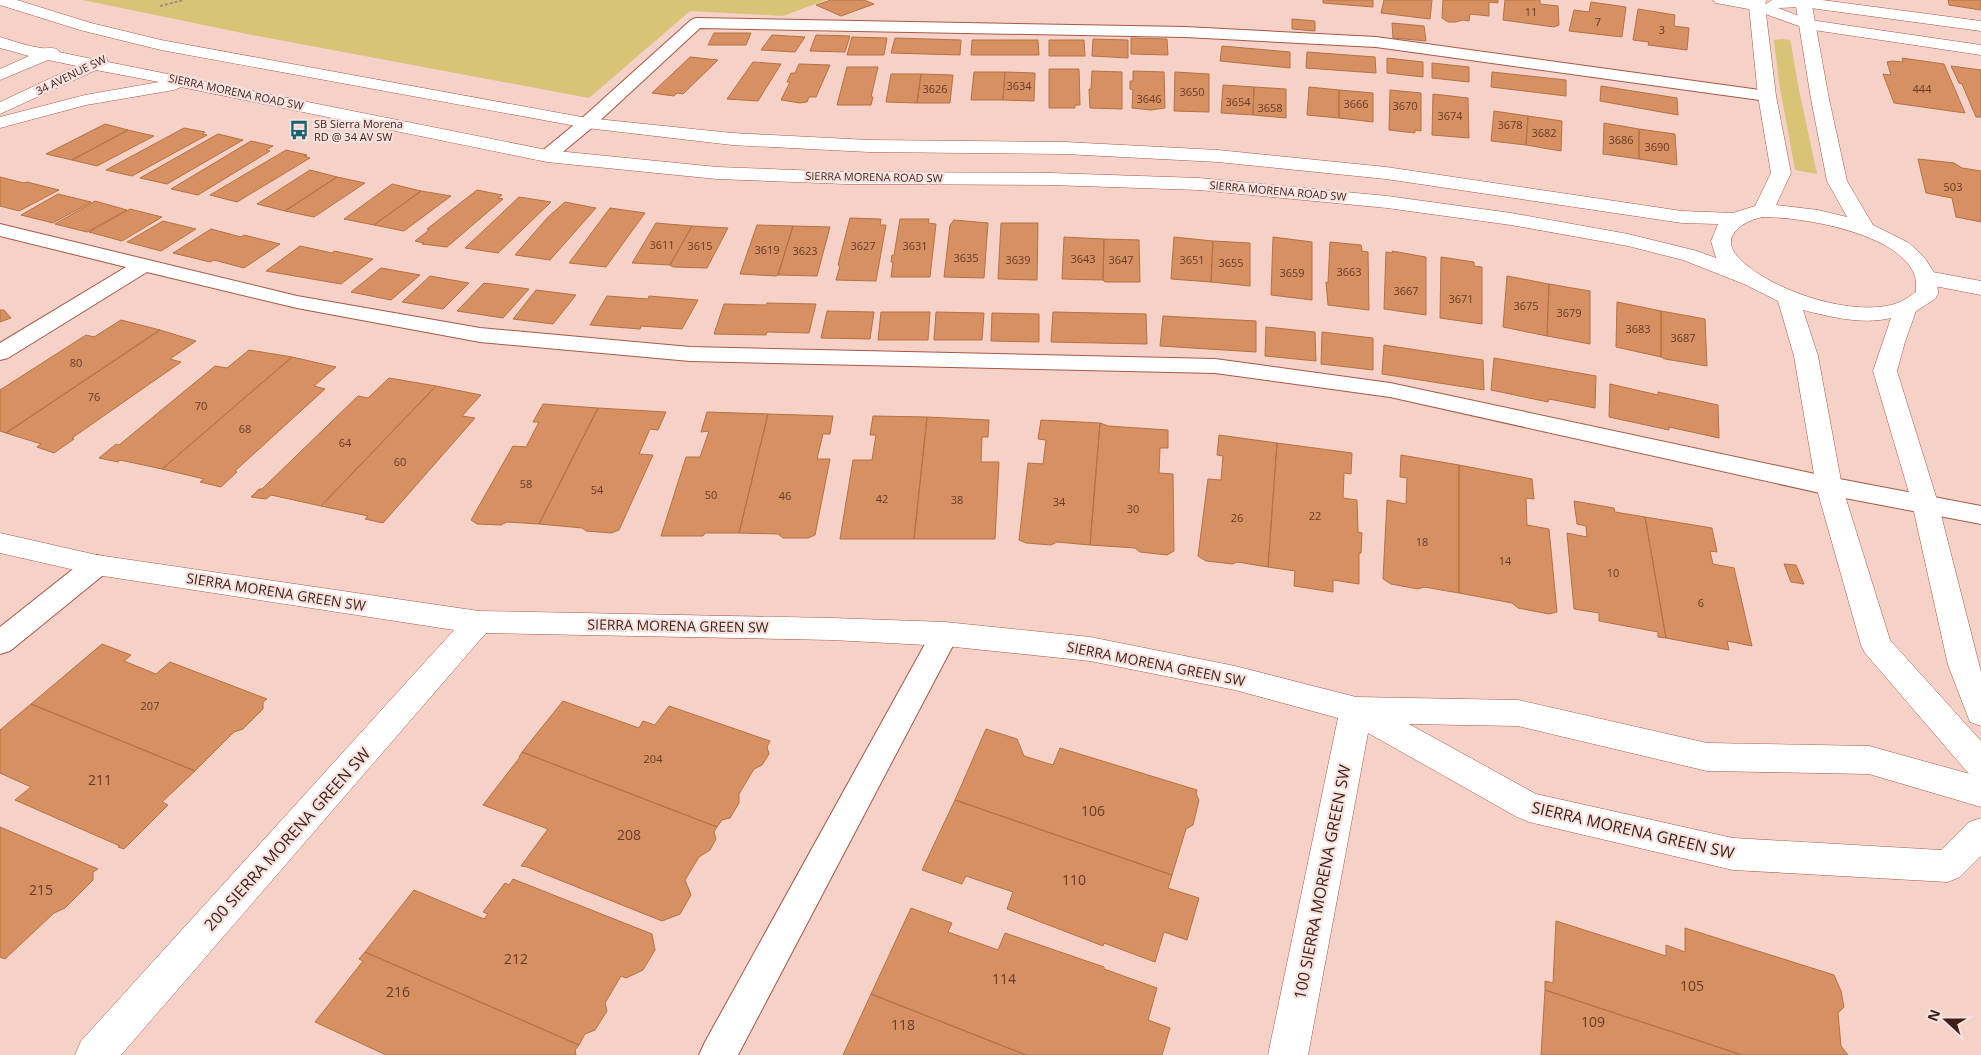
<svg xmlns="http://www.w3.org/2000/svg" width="1981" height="1055" font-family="'Open Sans',sans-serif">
<rect width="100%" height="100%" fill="#f5d1c8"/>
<path fill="#d8c377" d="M83 0H826L783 16 690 11 589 98 252 35Z
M1781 39 1790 40 1791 44 1798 85 1817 174 1795 170 1779 82 1774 40Z"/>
<path fill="#d69061" stroke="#b57243" d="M831 0H864L874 4 841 16 816 5Z
M1323 0H1373V7L1323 3Z
M1384 0H1432L1430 19 1381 13Z
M1443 0H1498V3L1489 2V16L1470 14 1469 21 1463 20 1456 22H1448L1442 18Z
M1505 0H1540V4L1558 6 1559 25 1554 27 1503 20Z
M1948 0H1981V10L1949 5Z
M1591 2 1626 7 1622 37 1569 31 1574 10 1589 12Z
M1638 9 1675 15 1674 26 1689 28 1687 50 1648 45 1649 42 1633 40Z
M1292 19 1315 21V31L1292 29Z
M1392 23 1424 26 1426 41 1393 38Z
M714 33H751L746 45H708Z
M772 35 805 37 795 52 761 50Z
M816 35 850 36 845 52 810 51Z
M852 37 887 38 884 55H847Z
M895 38 961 40 960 55 891 53Z
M1131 38 1167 39 1168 55 1131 54Z
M1093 39 1128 40V58L1092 56Z
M972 40H1038L1039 55H971Z
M1049 40H1084L1085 56H1049Z
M1222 46 1290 52V68L1220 61Z
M1307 52 1375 57 1376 73 1306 68Z
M690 57 718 60 683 94 677 93 674 96 652 93Z
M1387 58 1423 62V77L1387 73Z
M1902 58 1944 64 1965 113 1894 103 1883 74 1891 75 1887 62 1892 61 1903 62Z
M753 62 781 64 758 101 727 99Z
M1432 63 1469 67V82L1432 78Z
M799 64 830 65 816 97H809L807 102 800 103 781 100 790 82H787L791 73H795Z
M1951 66 1981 70V117H1976L1962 84 1959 83Z
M847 67H878L871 97H873L871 105H837Z
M1049 69H1079L1080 105H1075V108H1049Z
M1092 71 1122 72V109L1090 108 1089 89H1091Z
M1133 71 1164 72 1165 108 1151 110 1132 108 1133 90 1130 89V81H1133Z
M974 72H1005L1003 100H971Z
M1005 72 1035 73 1034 101 1003 100Z
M1175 72 1209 74V112L1174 111Z
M1492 72 1566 80V96L1491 87Z
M891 74H921L917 103 886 102Z
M921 74 953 75 950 103H917Z
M1223 85 1254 87 1253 115 1221 113Z
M1601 86 1677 98 1678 115 1600 101Z
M1254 87 1286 89V118L1253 115Z
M1309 87 1339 90V118L1307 115Z
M1339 90 1373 93V122L1339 118Z
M1390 90 1421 93V131L1415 130V133L1389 130Z
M1433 94 1468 98 1469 138 1432 135Z
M1494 111 1528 116 1526 145 1491 141Z
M1528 116 1562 121 1561 151 1526 145Z
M1604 123 1639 129V159L1603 154Z
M105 124 128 130 72 160 46 154Z
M184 128 205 132 202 134 207 135 132 176 106 170Z
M1639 129 1675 134 1677 165 1639 159Z
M128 130 154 136 97 166 72 160Z
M218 134 243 140 167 184 140 178Z
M251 141 273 146 266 150 270 151 198 195 171 189Z
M286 150 307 155 304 156 310 158 237 202 210 195Z
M1918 159 1954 163 1962 168 1981 171V222L1956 217 1952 198 1926 193Z
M310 170 337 177 285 211 257 204Z
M0 177 24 183 27 182 59 190 19 211 0 206Z
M337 177 365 183 314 217 285 211Z
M392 184 421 191 374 225 344 219Z
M477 190 502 195 498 198 503 199 447 247 422 244 424 243 415 241 429 230 427 229Z
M421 191 451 196 404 231 374 225Z
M58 194 91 202 53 223 21 215Z
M519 197 551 202 498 253 465 248Z
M95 201 127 210 87 232 55 224Z
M565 202 596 208 550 260 515 255 548 217Z
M610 208 645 213 606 267 569 263Z
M130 209 162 217 122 241 89 232Z
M850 218 881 219 880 225H886L876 281 836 280 840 266 838 265Z
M900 219H929L928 223 936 224 930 277H891L893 262H891L892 255H894Z
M954 220 988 223 984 278 944 277 950 225Z
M163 221 196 229 161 251 127 242Z
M656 223 692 226 670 265 632 263Z
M1001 223H1038L1037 280 998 279Z
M757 225 793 226 778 275 776 276 740 274Z
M692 226 728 228 707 268 673 267 670 265Z
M793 226 830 227 817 276 778 275Z
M211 229 241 237 244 235 280 244 244 268 214 260 210 262 173 253Z
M1064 237 1104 239 1103 280 1062 279Z
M1174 237 1213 241 1211 282 1171 279Z
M1273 237 1312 242V300L1271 295Z
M1104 239 1139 240 1140 282H1105L1103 280Z
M1213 241 1250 243V286L1211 282Z
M1330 242 1361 245 1362 251 1368 252 1369 310 1328 305 1326 282 1328 283Z
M300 246 332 253 334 251 373 259 341 284 266 271Z
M1392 251 1426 257V315L1384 309 1386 252 1393 253Z
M1441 257 1474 262V266L1482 267V324L1440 318Z
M381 268 420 275 391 300 351 292Z
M430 276 469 283 443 309 402 302Z
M1507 276 1549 284 1547 336 1503 327Z
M484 283 529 289 503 318 457 311Z
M1549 284 1590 291V344L1547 336Z
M536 290 576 295 553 324 513 319Z
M607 296 648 299 649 296 698 300 682 329 641 326 640 329 590 325Z
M1617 302 1661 311V357L1616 347Z
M767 303 816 304 809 333 767 332 766 335 714 334 724 304 766 305Z
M0 310H4L11 318 0 322Z
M827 311 874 312 870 339 821 338Z
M1661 311 1705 319 1707 366 1665 359 1661 357Z
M881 312H930L928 340H878Z
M936 312 984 313 982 340H934Z
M1053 312 1146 314 1147 344 1051 342Z
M992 313 1039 314V342L991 341Z
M1163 316 1256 321V352L1160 346Z
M121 320 160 330 6 433 0 431V390L86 335 94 337Z
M1266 327 1315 332 1316 361 1265 356Z
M160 330 196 341 170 359 181 362 72 438 74 439 54 453 37 447 41 444 6 433Z
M1322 332 1373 338V370L1321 364Z
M1384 345 1483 360 1484 390 1382 374Z
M249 350 292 357 162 469 120 460 118 462 99 458 116 444 119 445 215 366 227 368Z
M292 357 336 367 314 386 325 389 235 471 237 472 221 487 200 482 204 479 162 469Z
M1494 358 1596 376 1595 408 1549 399 1548 402 1491 390Z
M389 378 436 386 321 506 271 495 266 499 251 497 259 489H262L358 396 368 398Z
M1610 384 1658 395V392L1718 405 1719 438 1669 427V430L1609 417Z
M436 386 481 395 462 416 475 418 383 523 365 519 368 516 321 506Z
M543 404 598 408 539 524 507 522 501 525 477 524 471 520 513 446 526 447 539 422H533Z
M598 408 666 412 658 430 650 429 639 454 653 455 619 530 611 533 586 531 582 528 539 524Z
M707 412 768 414 739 533H705L703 536H661L686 457H700L709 431 701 432Z
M768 414 833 416 830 434H823L817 459H830L815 535 808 538H783L778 534 739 533Z
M873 416 927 417 914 539H840L853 460H872L876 435H870Z
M927 417 989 420 988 437H982L981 462H999L995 539H914Z
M1041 420 1100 423 1090 545 1057 542 1051 545 1026 543 1019 540 1028 463 1043 464 1046 440 1038 439Z
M1100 423 1108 426 1168 430V448H1160L1159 473 1173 474 1174 551 1167 555 1140 552 1135 548 1090 545Z
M1219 435 1277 443 1268 567 1237 562 1233 564 1206 561 1198 556 1208 479 1221 480 1223 456 1217 455Z
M1277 443 1352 453 1351 474 1344 473 1343 498 1357 500 1358 532 1362 533 1361 553H1359V584L1333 580V592L1294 586 1295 571 1268 567Z
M1401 455 1459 465V593L1424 587 1418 589 1391 584 1383 579 1387 500 1406 504 1407 478 1400 477Z
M1459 465 1532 479 1534 499 1526 498 1527 525 1549 529 1557 612 1549 614 1518 608 1512 603 1459 593Z
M1574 501 1614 508 1615 512 1645 517 1666 638 1658 637V632L1599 621V613L1574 609 1567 533 1587 537 1586 526 1577 524Z
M1645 517 1712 528 1717 552 1710 551 1713 564 1734 568 1752 646 1727 641 1729 650 1666 638Z
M1784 564 1796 565 1804 584 1791 582Z
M102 644 131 655 124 661 156 674 170 662 267 699 263 702V709L243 729 234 732 195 771 31 704Z
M563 701 639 728 643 721 655 725 669 706 770 741 767 747 769 754 762 765 754 769 739 794V803L730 818 722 820 717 827 522 752Z
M31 704 195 771 162 802 168 805 124 849 118 847 120 846 15 800 31 787 0 773V730Z
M986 729 1017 739 1024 756 1053 765 1060 748 1197 790 1196 794 1199 800 1193 825 1186 829 1172 875 955 800Z
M522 752 717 827 714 832 716 839 710 850 699 857 685 880 691 895 680 914 662 921 527 867 521 866 548 829 483 805 520 757H519Z
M955 800 1172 875 1168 888 1199 898 1187 940 1164 932 1155 962 1104 943 1103 946 1007 909 1013 892 966 876 962 884 922 870Z
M0 827 98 869 93 872V880L65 908 54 913 5 959 0 957Z
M513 879 652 934 655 950 643 970 626 978 621 976 605 1003 607 1011 595 1030 585 1034 579 1045 365 952 414 890 484 919 488 914 483 912 505 883 509 885Z
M911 908 952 923 948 932 998 950 1005 933 1104 967V969L1157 988 1148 1020 1170 1028 1162 1055H1026L871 994Z
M1556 921 1666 956V945L1685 952V928L1834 975 1841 991 1844 1007 1838 1013 1841 1046 1848 1055H1742L1545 990V981L1553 983Z
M365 952 579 1045 575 1050 576 1055H386L315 1022 363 961 359 959Z
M1545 990 1742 1055H1541Z
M871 994 1026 1055H843Z"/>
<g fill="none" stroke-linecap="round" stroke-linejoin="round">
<defs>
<path id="service" d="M696 18 1185 27 1376 37 1767 91 1773 92 1775 96 1773 100 1767 101 1376 47 1185 37 700 28 593 127 553 160 547 161 541 160 538 156 541 152 581 119 691 20Z
M0 224 297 296 480 328 690 347 1215 359 1390 383 1829 477 1981 506V524L1829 495 1390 397 1215 373 690 361 480 342 297 308 147 272 8 358 0 360V343L126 267 0 236Z
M97 555 107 558 111 565 107 572 10 651 0 654V627L87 558Z
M945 623 955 626 959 634 738 1055H699L705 1042 935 626Z"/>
<path id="minor" d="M1713 0H1749L1766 4 1772 0H1822L1981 21V31L1803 7 1778 8 1810 20 1981 45V55L1807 29 1754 10 1716 3Z
M1927 271 1981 281V295L1919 283 1916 278 1919 273Z
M0 533 97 555 479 611 832 618 945 622 1090 637 1235 666 1356 697 1518 700 1707 743 1869 746 1981 777V807L1869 774 1707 771 1518 726 1409 724 1536 794 1733 838 1941 850 1969 822 1981 818V856L1960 877 1948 882 1733 870 1529 822 1517 817 1368 733 1308 1055H1268L1338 718 1235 690 1090 661 945 646 832 640 486 633 121 1055H75L81 1041 454 630 97 575 0 553Z"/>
<path id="tertiary" d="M0 0H17L91 23 161 40 587 118 732 133 869 140 1065 142 1218 150 1386 167 1682 211 1733 213 1755 206 1771 173 1758 96 1749 6 1750 0H1766L1765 6 1776 96 1791 173 1776 205 1818 210 1847 217 1827 181 1811 99 1795 0H1811L1829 99 1847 181 1873 225 1909 243 1924 257 1937 277 1938 294 1935 299 1916 311 1905 342 1897 371 1938 503 1981 672V726L1970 722 1948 665 1912 503 1873 371 1891 318C1863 325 1831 317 1803 310L1818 356 1842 486 1890 640 1981 741V778L1969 774 1865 653 1861 645 1816 486 1794 356 1778 301 1744 284 1683 260 1628 246 1511 225 1387 208 1199 190 1051 185 846 184 717 179 547 162 181 87 174 90 86 105 0 128V117L85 95 159 82 96 70 0 114V102L77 66 48 60 0 80V69L29 56 0 48V37C14 41 26 46 41 48 46 49 51 47 57 49L59 52 92 59 100 56 106 57 108 62 547 150 717 167 846 172 1051 173 1199 178 1387 196 1511 213 1628 234 1697 251 1716 258 1711 241 1718 224 1682 223 1386 179 1218 162 1065 154 869 152 732 145 587 128 161 50 80 30 0 5ZM1763 217C1802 217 1900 233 1915 276 1916 281 1916 287 1916 292 1911 295 1905 300 1900 302 1857 320 1768 290 1738 257 1718 236 1745 220 1763 217Z"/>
</defs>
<use href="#service" stroke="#a75947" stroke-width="2"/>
<use href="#minor" stroke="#a75947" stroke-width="1"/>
<use href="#tertiary" stroke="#a75947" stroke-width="1"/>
<path stroke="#ac8981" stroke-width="2" stroke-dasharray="3 2" stroke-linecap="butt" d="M160 6 184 0"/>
<use href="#service" fill="#fff" fill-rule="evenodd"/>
<use href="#minor" fill="#fff" fill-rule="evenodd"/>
<use href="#tertiary" fill="#fff" fill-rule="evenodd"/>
</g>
<defs>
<symbol id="bus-bare" viewBox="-9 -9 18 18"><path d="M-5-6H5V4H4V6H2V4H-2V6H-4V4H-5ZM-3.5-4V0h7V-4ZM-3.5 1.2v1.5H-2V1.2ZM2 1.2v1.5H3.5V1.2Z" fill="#196270" stroke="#f5e2de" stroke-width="2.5" paint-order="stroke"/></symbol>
</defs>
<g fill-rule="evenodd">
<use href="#bus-bare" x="285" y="116" width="28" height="28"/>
</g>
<g text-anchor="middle" stroke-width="4.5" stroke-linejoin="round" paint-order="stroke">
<g font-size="11" fill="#663b2a">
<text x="1531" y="16">11</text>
<text x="1598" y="26">7</text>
<text x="1662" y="34">3</text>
<text x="1019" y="90">3634</text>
<text x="935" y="93">3626</text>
<text x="1922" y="93">444</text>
<text x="1192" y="96">3650</text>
<text x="1149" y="103">3646</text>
<text x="1238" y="106">3654</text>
<text x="1356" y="108">3666</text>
<text x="1405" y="110">3670</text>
<text x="1270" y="112">3658</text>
<text x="1450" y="120">3674</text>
<text x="1510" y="129">3678</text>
<text x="1544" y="137">3682</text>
<text x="1621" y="144">3686</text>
<text x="1657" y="151">3690</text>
<text x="1953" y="191">503</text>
<text x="662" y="249">3611</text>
<text x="700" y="250">3615</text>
<text x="863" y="250">3627</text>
<text x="915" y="250">3631</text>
<text x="767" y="254">3619</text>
<text x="805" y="255">3623</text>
<text x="966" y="262">3635</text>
<text x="1083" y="263">3643</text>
<text x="1018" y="264">3639</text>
<text x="1121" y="264">3647</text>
<text x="1192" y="264">3651</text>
<text x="1231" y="267">3655</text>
<text x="1349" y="276">3663</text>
<text x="1292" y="277">3659</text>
<text x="1406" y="295">3667</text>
<text x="1461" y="303">3671</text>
<text x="1526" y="310">3675</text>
<text x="1569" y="317">3679</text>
<text x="1638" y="333">3683</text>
<text x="1683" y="342">3687</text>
<text x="76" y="367">80</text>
<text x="94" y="401">76</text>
<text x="201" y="410">70</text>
<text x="245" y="433">68</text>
<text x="345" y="447">64</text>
<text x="400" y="466">60</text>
<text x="526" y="488">58</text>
<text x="597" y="494">54</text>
<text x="711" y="499">50</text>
<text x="785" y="500">46</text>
<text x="882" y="503">42</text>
<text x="957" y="504">38</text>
<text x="1059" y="506">34</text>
<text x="1133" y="513">30</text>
<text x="1315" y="520">22</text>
<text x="1237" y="522">26</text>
<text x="1422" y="546">18</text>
<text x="1505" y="565">14</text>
<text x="1613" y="577">10</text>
<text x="1701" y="607">6</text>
<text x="150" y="710">207</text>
<text x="653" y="763">204</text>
</g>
<g font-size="11" fill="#401f18" stroke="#f5e2de">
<text transform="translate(71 75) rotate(-26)" y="4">34 AVENUE SW</text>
<text transform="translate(236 92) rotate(12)" y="4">SIERRA MORENA ROAD SW</text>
<text transform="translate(874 177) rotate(1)" y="4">SIERRA MORENA ROAD SW</text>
<text transform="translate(1278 191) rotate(5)" y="4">SIERRA MORENA ROAD SW</text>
</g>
<g font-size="11" fill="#401f18" stroke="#f5e2de" text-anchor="start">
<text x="314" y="128">SB Sierra Morena<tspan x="314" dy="13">RD @ 34 AV SW</tspan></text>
</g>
<g font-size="14" fill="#401f18" stroke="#f5e2de">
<text transform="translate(276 592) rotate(9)" y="5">SIERRA MORENA GREEN SW</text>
<text transform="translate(678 626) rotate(1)" y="5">SIERRA MORENA GREEN SW</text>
<text transform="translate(1156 664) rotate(11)" y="5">SIERRA MORENA GREEN SW</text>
</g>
<g font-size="14" fill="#663b2a">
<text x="100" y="785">211</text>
<text x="1093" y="816">106</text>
<text x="629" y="840">208</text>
<text x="1074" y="885">110</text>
<text x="41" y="895">215</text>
<text x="516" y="964">212</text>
<text x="1004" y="984">114</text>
<text x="1692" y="991">105</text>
<text x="398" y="997">216</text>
<text x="1593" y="1027">109</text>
<text x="903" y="1030">118</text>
</g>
<g font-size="16" fill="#401f18" stroke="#f5e2de">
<text transform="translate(1633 830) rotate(13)" y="6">SIERRA MORENA GREEN SW</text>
<text transform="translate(287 839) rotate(-48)" y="6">200 SIERRA MORENA GREEN SW</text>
<text transform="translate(1322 882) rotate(-79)" y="6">100 SIERRA MORENA GREEN SW</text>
</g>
</g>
<g transform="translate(1946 1020) rotate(291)" stroke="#f5e2de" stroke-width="4" paint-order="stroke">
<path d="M0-4L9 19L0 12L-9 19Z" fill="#401f18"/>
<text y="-8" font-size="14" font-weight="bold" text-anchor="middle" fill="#401f18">N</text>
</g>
</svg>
